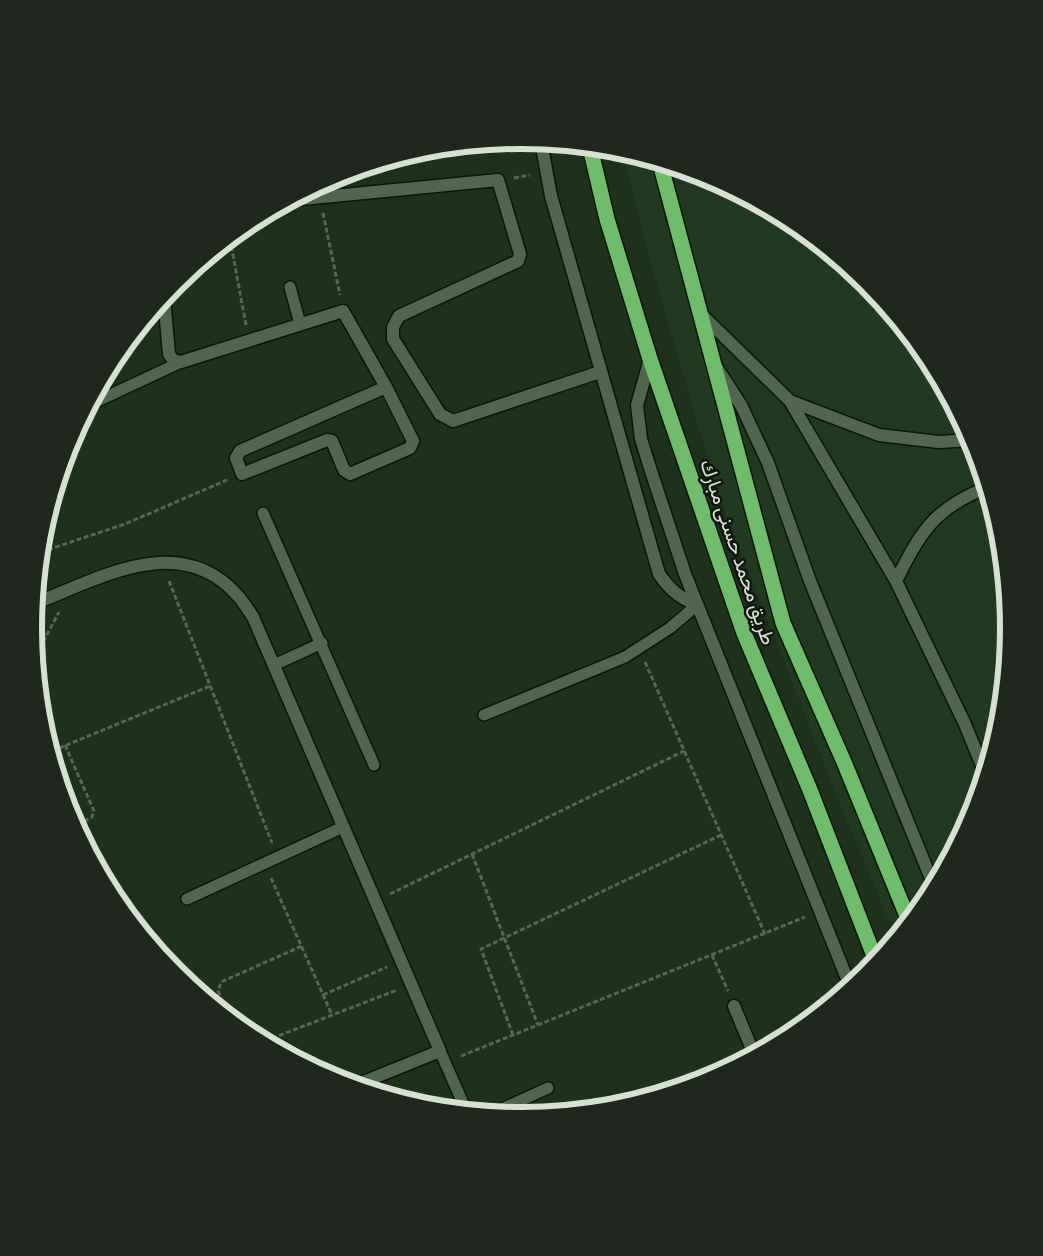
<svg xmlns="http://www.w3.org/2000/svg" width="1043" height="1256" font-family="'Alegreya Sans',Vazirmatn,sans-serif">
<rect width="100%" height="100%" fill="#1f311d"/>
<path fill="#21391f" d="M622 151 708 177 793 223 867 283 927 357 972 442 1000 533 1009 628 1000 723 972 815 927 899 896 937 842 809 717 491 648 253Z"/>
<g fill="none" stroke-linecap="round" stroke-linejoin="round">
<defs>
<path id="lane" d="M290 287 300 324
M91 404 181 362
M263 513 374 765
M274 665 322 643
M484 715 625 657 670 628 697 605
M187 899 343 827
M440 1051 466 1110
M493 1113 548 1088"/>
<path id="street" d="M541 142 551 196 659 574C670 590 680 598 697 605
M292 200 498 180 520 254 518 261 399 316 393 327V339L440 414 453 421 600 372
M164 298 169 354 173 360 181 362 343 311 386 387 240 451 236 458 242 474 327 440 332 441 344 470 350 474 410 448 413 441 386 387
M698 311 790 401 896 581 964 722 985 773
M790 401 879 435 939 442 971 440
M896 581C920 533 934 508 986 488
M36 603C100 578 180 531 237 595 243 601 248 610 253 617L440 1051 356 1085
M734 1006 754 1054"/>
<path id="secondary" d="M650 359 637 405 641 439 651 471 685 574 850 986
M717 368 741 405 768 463 810 581 934 886"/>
<path id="highway" d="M590 147 607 219 650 359 744 633 810 790 876 961
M660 163 783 623 844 762 909 921"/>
</defs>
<use href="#lane" stroke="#071907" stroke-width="14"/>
<use href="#street" stroke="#071907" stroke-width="15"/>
<use href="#secondary" stroke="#071907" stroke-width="15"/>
<use href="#highway" stroke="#071907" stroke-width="18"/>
<path stroke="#576755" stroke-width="3" stroke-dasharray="5 2.5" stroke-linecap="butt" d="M514 178 530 175
M323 213 340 295
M230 239 246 325
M41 552 125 524 227 480
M169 581 272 843
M36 655 59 612
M645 662 765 934
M65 745 94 811 92 817 77 825
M52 751 210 686
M472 854 538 1025
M271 878 332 1015
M390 894 684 751
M712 955 728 991
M323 995 387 967
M229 1016 218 991 221 982 302 946
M513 1035 481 949 721 835
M265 1041 397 990
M461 1056 805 917"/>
<use href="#lane" stroke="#51664f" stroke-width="11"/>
<use href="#street" stroke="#51664f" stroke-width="12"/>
<use href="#secondary" stroke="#51664f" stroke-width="12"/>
<use href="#highway" stroke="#71bc6c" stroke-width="15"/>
</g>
<g text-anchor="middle" stroke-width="5" stroke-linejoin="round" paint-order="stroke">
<g font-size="20" fill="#d6e1d4" stroke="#0f170e">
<text transform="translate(738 552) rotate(71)" y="7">طريق محمد حسنى مبارك</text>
</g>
</g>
<path d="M0 0H1043V1256H0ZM42 628a479 479 0 1 1 958 0a479 479 0 1 1-958 0Z" fill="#1f271e" fill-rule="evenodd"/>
<path fill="none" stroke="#d6e1d4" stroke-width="6" d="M42 628a479 479 0 1 1 958 0a479 479 0 1 1-958 0Z"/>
</svg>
